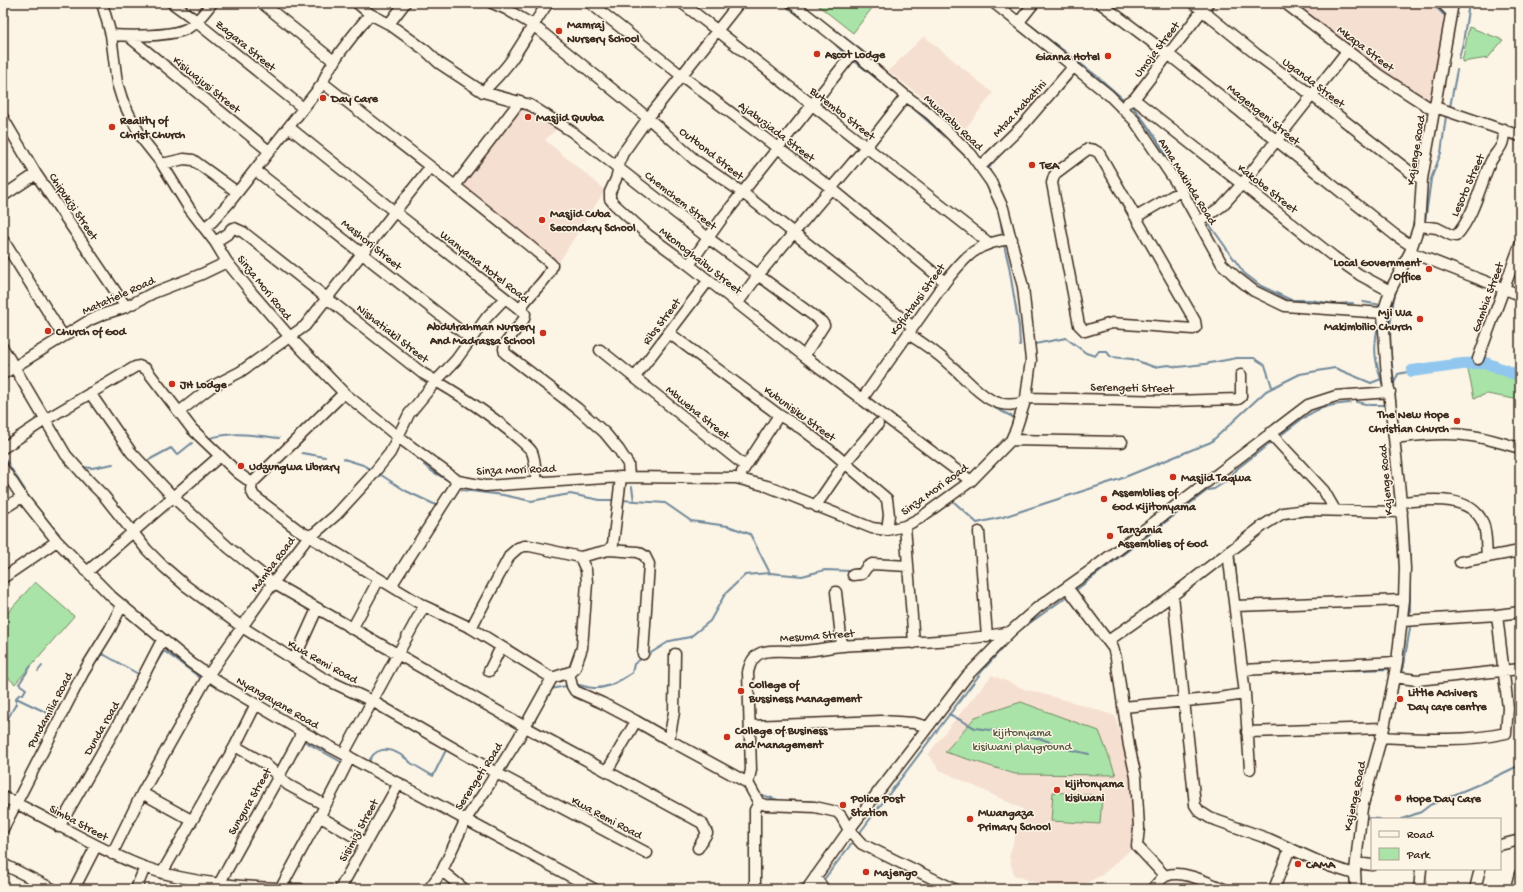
<svg xmlns="http://www.w3.org/2000/svg" width="1523" height="892" font-family="'Gochi Hand',sans-serif">
<rect width="100%" height="100%" fill="#fcf5e5"/>
<filter id="ink" filterUnits="userSpaceOnUse"><feTurbulence type="fractalNoise" baseFrequency=".025" numOctaves="2"/><feDisplacementMap in="SourceGraphic" scale="8" xChannelSelector="R" yChannelSelector="G"/><feConvolveMatrix kernelMatrix="1 2 1 2 8 2 1 2 1" color-interpolation-filters="sRGB"/></filter>
<g filter="url(#ink)">
<path fill="#f5dfd1" d="M1281 3H1433L1438 8 1443 16 1431 101 1419 104Z
M924 36 993 93 965 129 888 71Z
M526 104 557 129 545 140 605 190 559 262 520 234 462 187Z
M992 675 1024 689 1076 703 1115 716 1129 767 1138 810 1133 833 1135 846 1102 875 1074 889H1053L1014 875 1009 857 1023 809 940 770 928 755 949 727Z"/>
<path fill="#a9e3a7" stroke="#728662" d="M815 3H876L853 33Z
M1469 27 1503 40 1488 58 1462 62Z
M1466 361 1495 362 1520 375V400L1487 394 1474 398Z
M35 582 74 616 15 684 3 673V618Z
M1021 702 1099 731 1116 775 1015 774 945 752 975 717Z
M1053 792 1102 796 1100 824 1051 821Z"/>
<g fill="none" stroke-linecap="round" stroke-linejoin="round">
<path stroke="#6f889b" stroke-width="2" d="M782 3 818 30
M986 3 993 8
M1432 3 1446 17
M808 9 870 57 881 68
M1009 9 1017 15
M1029 24 1098 77 1122 98
M828 37 844 53
M1459 58 1463 43 1469 3
M853 60 899 96
M1056 95 1076 73
M906 102 947 138
M1132 106C1151 128 1164 149 1177 176
M1452 108 1450 107 1457 70
M991 174 989 168 998 156
M1000 216 1003 237
M1207 221 1244 273 1261 286 1291 300H1310L1334 304 1353 303
M1425 222 1431 179 1441 153 1446 116 1454 118
M1410 238 1415 217
M1004 245 1009 266 1019 327 1020 346
M1392 277 1407 247
M1397 287C1387 320 1390 349 1394 383L1398 374 1412 371
M1363 302 1381 305
M1295 312H1305
M1379 321C1372 350 1375 361 1384 389
M1033 337 1035 344 1066 338 1086 353 1095 356 1099 351H1106L1111 357 1132 359 1154 367 1168 365 1178 367 1205 364 1237 358H1254L1265 365 1272 387
M1394 383 1396 410
M1357 402 1370 405H1383L1386 409
M995 408 1015 418
M1387 419 1392 468
M1281 435C1307 415 1317 405 1350 403
M207 439C231 431 254 435 279 438
M1006 440 1013 424
M1475 441 1501 448
M302 453 325 457
M3 456 25 490
M344 459 363 465 372 470
M145 462 171 448 177 455 192 443
M424 465 433 472 448 480
M82 467 92 468 113 464
M378 473 406 491 438 506
M1393 479 1396 505
M373 481 381 474
M632 487 634 501
M462 490 503 495 531 501 570 494 600 500H615
M26 493 32 501 52 526
M621 500 665 503 691 521 728 526 750 534 770 573 802 576 825 570 851 571
M954 502 977 523 1003 517 1120 479 1211 442 1266 391 1300 374 1335 368 1371 383 1381 379
M1406 507 1410 553V617
M1282 519 1311 515
M53 527 59 534
M1237 585 1234 554 1248 544
M1076 590 1196 499 1208 490 1214 489 1227 481 1238 468 1273 441
M1010 625 1027 610
M1020 630 1069 595
M156 663 164 651 202 679
M94 664 103 654 140 675
M31 666 19 684 26 689 23 694H20L16 698 56 717
M38 671 42 666
M1307 672 1390 669
M1402 675 1410 628
M208 683 216 686
M575 684C581 685 588 688 594 688 608 689 620 680 632 673L634 664 638 661 670 641 690 637 710 621 725 594 745 575 770 573
M551 689 566 686
M949 714 975 728 1019 734 1042 739 1067 749 1089 754
M1391 719 1398 685
M532 726 537 716
M3 727 16 704V698
M302 740 343 763
M368 764C374 747 387 747 401 755 405 757 408 760 411 763 418 767 426 772 433 776L446 750
M503 772 505 771 513 756
M880 781 899 756
M759 794 781 801H809L814 802
M1371 795 1365 818 1379 819
M845 815 853 821
M1402 819 1421 812 1430 805 1491 779 1520 765
M858 835 983 670 1004 646
M1360 876V866
M822 882 852 843
M804 884 812 874
M814 889 817 885
M1350 889V876"/>
<path stroke="#91c7ef" stroke-width="12" d="M1412 371 1462 364 1486 363 1520 376"/>
<defs>
<path id="minor" d="M102 3 111 35 117 83 122 99 129 114 143 140 162 164 189 208 215 242 227 262 252 293 290 337 344 393 398 437 458 481 485 486 621 477 736 478 767 486 872 528 887 530 905 526 920 518 971 481 1011 440 1016 429 1026 398 1031 360 1023 287 1003 208 991 182 971 154 930 114 906 96 854 52 792 3
M172 3 194 19 200 25 303 108
M262 3 335 62
M357 3 370 14 389 24 425 50 439 63 483 92 530 105 571 131 708 238 822 322 824 325 804 356
M492 3 506 9 533 25 648 118 695 160 743 193 913 327
M590 3 682 76 831 188 945 282
M682 3 989 243
M739 3 648 118 623 153 617 167 618 171 616 179 610 192V199L614 204 648 235 689 265 804 356 971 481
M994 3 1109 95 1134 120 1181 190 1222 264 1236 277 1254 291 1285 306 1383 313
M1100 3 1168 54 1395 235 1412 246
M1193 3 1256 54 1305 90 1414 175 1422 179
M1285 3 1379 75 1430 108 1435 107 1456 114 1520 136
M1442 3 1451 12
M1019 22 1034 3
M389 24 405 3
M111 35C129 36 172 37 188 28 198 22 205 12 212 3
M128 36 269 151
M323 83C399 143 477 201 550 263L552 265C549 281 527 294 520 310
M483 92C493 81 504 71 512 59 525 40 535 21 548 3
M1134 99 1334 257 1360 275 1390 291
M1128 102 1134 99 1208 3
M3 118 36 174 126 307
M290 128 395 212 522 311 525 314 524 319 505 344 504 349 505 353 578 409 605 433 619 450 628 464 629 477
M1088 149 1094 150 1099 153 1195 321 1196 327 1193 329 1112 323 1085 331 1079 325 1052 183 1054 176 1056 173Z
M162 164 184 159 193 160 237 192
M981 166 1024 124 1074 66
M255 170 471 339
M455 186 520 101
M3 196 36 174
M1136 217 1179 192 1181 190
M1199 222 1222 206 1242 184 1347 51
M1419 226 1437 228 1451 235 1456 236C1474 216 1480 186 1490 163 1493 156 1499 151 1502 144 1504 139 1504 135 1504 129
M204 228 213 221 229 203 323 83C327 65 358 30 370 14
M3 240 63 336
M215 242 229 233 231 229 234 228 243 232 422 373C456 392 489 413 519 439 523 443 529 447 532 452 536 462 535 472 537 482
M1410 252 1520 295
M689 265 723 217 854 52
M737 304 759 274 866 147 906 96
M669 333 779 415 802 429 831 451 887 499 889 515 887 530
M908 334C923 343 937 353 950 365 972 383 991 414 1024 402
M3 348 66 455 90 482 104 496 147 550 164 567 186 586 242 627 323 678 372 701 502 776 647 853
M600 350 745 466
M1478 359 1520 245
M3 374 90 320 104 314 126 307 153 293 202 274 227 262
M635 377 708 281
M90 393 131 452 174 498 229 548 273 583 529 729 702 823 707 833 698 848
M344 393 252 483 251 490 254 496 297 529 424 606 471 628 552 678
M1026 398 1172 401 1238 399 1241 397V375
M862 399 945 282C966 256 977 242 1012 239
M179 412 211 387 240 372 305 326 430 167
M1270 433 1324 491 1335 510
M1395 438C1420 435 1447 432 1472 436 1488 438 1504 444 1520 448
M1011 440 1122 442
M3 448 45 420 135 367 139 366 146 369 192 429 238 473 252 483
M3 468 22 497 57 541 112 597 191 663 220 683 301 731 594 889
M742 472 779 415
M1401 502C1426 500 1470 493 1483 523 1487 533 1486 547 1487 557L1520 551
M817 507V504L845 463 878 424
M3 509 22 497
M905 526 914 643
M979 532 987 637
M609 550 613 544 621 477
M1228 552 1245 694 1250 769
M1460 562 1487 557
M87 572 220 456
M853 575 862 574 867 567 872 564 908 566
M3 578 57 541
M391 586 458 481
M1067 587 1113 648 1116 658 1129 746 1136 777 1139 828 1137 846 1165 876
M836 592 842 646
M1173 595 1195 805 1199 811 1210 818 1269 839 1329 866 1351 873 1355 871
M1235 606 1404 600
M1403 621 1497 615 1520 612
M471 628 510 555 518 548 524 546H530L580 557 609 550 638 552 645 556 649 564 643 654
M352 629 379 579
M1108 641 1173 595 1264 525 1283 513 1307 510 1402 512
M294 660 317 609
M1242 670 1397 662
M489 671 501 647
M569 673 572 686 575 691 602 703 636 721 669 740 748 783 759 803 766 805 815 807 837 812 841 816 849 830 862 844 954 889
M1394 677 1417 680 1520 669
M552 678 573 671 575 668 582 648 587 583 586 570 580 557
M1123 707 1218 698 1245 694
M750 726 882 721 914 723 928 727
M1247 732 1384 728
M1381 737C1422 739 1466 742 1506 733L1508 708 1497 615
M669 740 674 712 675 654
M235 746 264 763 288 785 325 805
M344 753 424 606
M607 771 636 721
M748 783 751 770 748 672C750 663 754 654 764 652 776 649 791 652 804 651 817 650 830 647 843 646 899 642 955 643 1010 632
M142 793 191 820
M3 797C51 819 94 848 144 867 194 885 248 887 300 889
M319 816 365 843
M59 827 126 710 162 640
M3 829 83 673 110 629 122 605
M1500 845 1520 840
M112 854 142 793 209 674 273 583 309 536 315 533 336 515 369 479 390 453 409 414 436 381 456 360 487 317 505 298
M1356 863 1372 865
M3 864 53 889
M442 871 464 889
M162 873 235 746 256 704
M815 877 824 889
M219 884 285 765 299 739 301 731
M281 888C304 844 329 801 350 757
M74 889 96 846
M136 889 145 867
M340 889 399 783
M429 889 442 871 466 819 485 791 518 739 552 678
M755 889V810L759 803
M807 889 849 830 967 676 1010 632 1037 608 1094 568 1308 405 1336 396 1390 392
M1152 889C1156 885 1161 878 1166 876 1182 869 1209 883 1224 889
M1274 889 1290 848
M1356 889 1355 871 1362 808 1384 728 1397 662 1404 600 1405 568 1401 502 1386 364 1383 313 1390 291 1410 252 1419 226 1422 179 1453 3
M1419 889 1421 869
M1475 889 1480 869
M1516 889 1520 874"/>
</defs>
<use href="#minor" stroke="#3b2a1e" stroke-width="13"/>
<use href="#minor" stroke="#fcf5e5" stroke-width="10"/>
</g>
</g>
<g fill="#c8321e" stroke="#fcf5e5" stroke-width="1.5">
<circle cx="559" cy="31" r="4"/>
<circle cx="817" cy="54" r="4"/>
<circle cx="1108" cy="56" r="4"/>
<circle cx="323" cy="98" r="4"/>
<circle cx="528" cy="117" r="4"/>
<circle cx="112" cy="127" r="4"/>
<circle cx="1032" cy="165" r="4"/>
<circle cx="542" cy="220" r="4"/>
<circle cx="1429" cy="269" r="4"/>
<circle cx="1420" cy="319" r="4"/>
<circle cx="48" cy="331" r="4"/>
<circle cx="543" cy="333" r="4"/>
<circle cx="172" cy="384" r="4"/>
<circle cx="1457" cy="421" r="4"/>
<circle cx="241" cy="466" r="4"/>
<circle cx="1173" cy="477" r="4"/>
<circle cx="1104" cy="499" r="4"/>
<circle cx="1110" cy="536" r="4"/>
<circle cx="741" cy="691" r="4"/>
<circle cx="1400" cy="699" r="4"/>
<circle cx="727" cy="737" r="4"/>
<circle cx="1057" cy="790" r="4"/>
<circle cx="1398" cy="798" r="4"/>
<circle cx="843" cy="805" r="4"/>
<circle cx="970" cy="819" r="4"/>
<circle cx="1298" cy="864" r="4"/>
<circle cx="866" cy="872" r="4"/>
</g>
<g text-anchor="middle" stroke-width="3" stroke-linejoin="round" paint-order="stroke">
<g font-size="12" font-weight="bold" fill="#3b2a1e" stroke="#fcf5e5" text-anchor="start">
<text x="567" y="28">Mamraj<tspan x="567" dy="14">Nursery School</tspan></text>
<text x="825" y="58">Ascot Lodge</text>
<text x="1100" y="60" text-anchor="end">Gianna Hotel</text>
<text x="331" y="102">Day Care</text>
<text x="536" y="121">Masjid Quuba</text>
<text x="120" y="124">Reality of<tspan x="120" dy="14">Christ Church</tspan></text>
<text x="1040" y="169">TEA</text>
<text x="550" y="217">Masjid Cuba<tspan x="550" dy="14">Secondary School</tspan></text>
<text x="1421" y="266" text-anchor="end">Local Government<tspan x="1421" dy="14">Office</tspan></text>
<text x="1412" y="316" text-anchor="end">Mji Wa<tspan x="1412" dy="14">Makimbilio Church</tspan></text>
<text x="535" y="330" text-anchor="end">Abdulrahman Nursery<tspan x="535" dy="14">And Madrassa School</tspan></text>
<text x="56" y="335">Church of God</text>
<text x="180" y="388">JH Lodge</text>
<text x="1449" y="418" text-anchor="end">The New Hope<tspan x="1449" dy="14">Christian Church</tspan></text>
<text x="249" y="470">Udzungwa Library</text>
<text x="1181" y="481">Masjid Taqwa</text>
<text x="1112" y="496">Assemblies of<tspan x="1112" dy="14">God Kijitonyama</tspan></text>
<text x="1118" y="533">Tanzania<tspan x="1118" dy="14">Assemblies of God</tspan></text>
<text x="749" y="688">College of<tspan x="749" dy="14">Bussiness Management</tspan></text>
<text x="1408" y="696">Little Achivers<tspan x="1408" dy="14">Day care centre</tspan></text>
<text x="735" y="734">College of Business<tspan x="735" dy="14">and Management</tspan></text>
<text x="1065" y="787">kijitonyama<tspan x="1065" dy="14">kisiwani</tspan></text>
<text x="851" y="802">Police Post<tspan x="851" dy="14">Station</tspan></text>
<text x="1406" y="802">Hope Day Care</text>
<text x="978" y="816">Mwangaza<tspan x="978" dy="14">Primary School</tspan></text>
<text x="1306" y="868">CAMA</text>
<text x="874" y="876">Majengo</text>
</g>
<g font-size="12" fill="#3b2a1e" stroke="#fcf5e5">
<text transform="translate(246 45) rotate(39)" y="4">Zagara Street</text>
<text transform="translate(1366 48) rotate(37)" y="4">Mkapa Street</text>
<text transform="translate(1156 49) rotate(-52)" y="4">Umoja Street</text>
<text transform="translate(1314 82) rotate(37)" y="4">Uganda Street</text>
<text transform="translate(207 84) rotate(39)" y="4">Kisiwajusi Street</text>
<text transform="translate(1019 108) rotate(-47)" y="4">Mtaa Mabatini</text>
<text transform="translate(843 113) rotate(38)" y="4">Butembo Street</text>
<text transform="translate(1264 114) rotate(39)" y="4">Magengeni Street</text>
<text transform="translate(954 122) rotate(43)" y="4">Mwarabu Road</text>
<text transform="translate(777 131) rotate(37)" y="4">Ajabuziada Street</text>
<text transform="translate(1415 150) rotate(-81)" y="4">Kajenge Road</text>
<text transform="translate(712 153) rotate(38)" y="4">Outbond Street</text>
<text transform="translate(1188 181) rotate(58)" y="4">Anna Makinda Road</text>
<text transform="translate(1467 185) rotate(-66)" y="4">Lesoto Street</text>
<text transform="translate(1268 188) rotate(38)" y="4">Kakobe Street</text>
<text transform="translate(681 200) rotate(38)" y="4">Chemchem Street</text>
<text transform="translate(74 206) rotate(56)" y="4">Chipukizi Street</text>
<text transform="translate(372 244) rotate(39)" y="4">Mashori Street</text>
<text transform="translate(701 260) rotate(38)" y="4">Mkonoghaibu Street</text>
<text transform="translate(485 266) rotate(38)" y="4">Wanyama Hotel Road</text>
<text transform="translate(265 287) rotate(51)" y="4">Sinza Mori Road</text>
<text transform="translate(118 295) rotate(-24)" y="4">Matatiele Road</text>
<text transform="translate(1487 297) rotate(-70)" y="4">Gambia Street</text>
<text transform="translate(917 299) rotate(-54)" y="4">Kofiatausi Street</text>
<text transform="translate(661 321) rotate(-53)" y="4">Ribs Street</text>
<text transform="translate(393 333) rotate(38)" y="4">Nishatiakil Street</text>
<text transform="translate(1132 387) rotate(1)" y="4">Serengeti Street</text>
<text transform="translate(698 412) rotate(39)" y="4">Mbweha Street</text>
<text transform="translate(800 413) rotate(36)" y="4">Kubunisiku Street</text>
<text transform="translate(516 469) rotate(-2)" y="4">Sinza Mori Road</text>
<text transform="translate(1385 480) rotate(-95)" y="4">Kajenge Road</text>
<text transform="translate(934 489) rotate(-36)" y="4">Sinza Mori Road</text>
<text transform="translate(272 564) rotate(-53)" y="4">Mamba Road</text>
<text transform="translate(817 635) rotate(-4)" y="4">Mesuma Street</text>
<text transform="translate(323 661) rotate(29)" y="4">Kwa Remi Road</text>
<text transform="translate(278 702) rotate(30)" y="4">Nyangayane Road</text>
<text transform="translate(49 710) rotate(-62)" y="4">Pundamilia Road</text>
<text transform="translate(101 728) rotate(-60)" y="4">Dunda road</text>
<text transform="translate(478 776) rotate(-57)" y="4">Serengeti Road</text>
<text transform="translate(1354 796) rotate(-78)" y="4">Kajenge Road</text>
<text transform="translate(249 801) rotate(-60)" y="4">Sungura Street</text>
<text transform="translate(607 817) rotate(28)" y="4">Kwa Remi Road</text>
<text transform="translate(79 822) rotate(28)" y="4">Simba Street</text>
<text transform="translate(358 830) rotate(-61)" y="4">Sisimizi Street</text>
</g>
<g font-size="12" fill="#565840" stroke="#fcf5e5">
<text x="1022" y="736">kijitonyama<tspan x="1022" dy="14">kisiwani playground</tspan></text>
</g>
</g>
<rect width="1523" height="892" fill="none" stroke="#fcf5e5" stroke-width="16"/>
<rect x="8" y="8" width="1507" height="876" fill="none" stroke="#3b2a1e" stroke-width="1.5" filter="url(#ink)"/>
<rect x="1371" y="818" width="130" height="52" fill="#fcf5e5" stroke="#afa495"/>
<rect x="1379" y="831" width="20" height="6" fill="#fcf5e5" stroke="#afa495"/>
<text x="1407" y="838" font-size="12" fill="#3b2a1e">Road</text>
<rect x="1379" y="848" width="20" height="12" fill="#a9e3a7" stroke="#afa495"/>
<text x="1407" y="858" font-size="12" fill="#3b2a1e">Park</text>
</svg>
